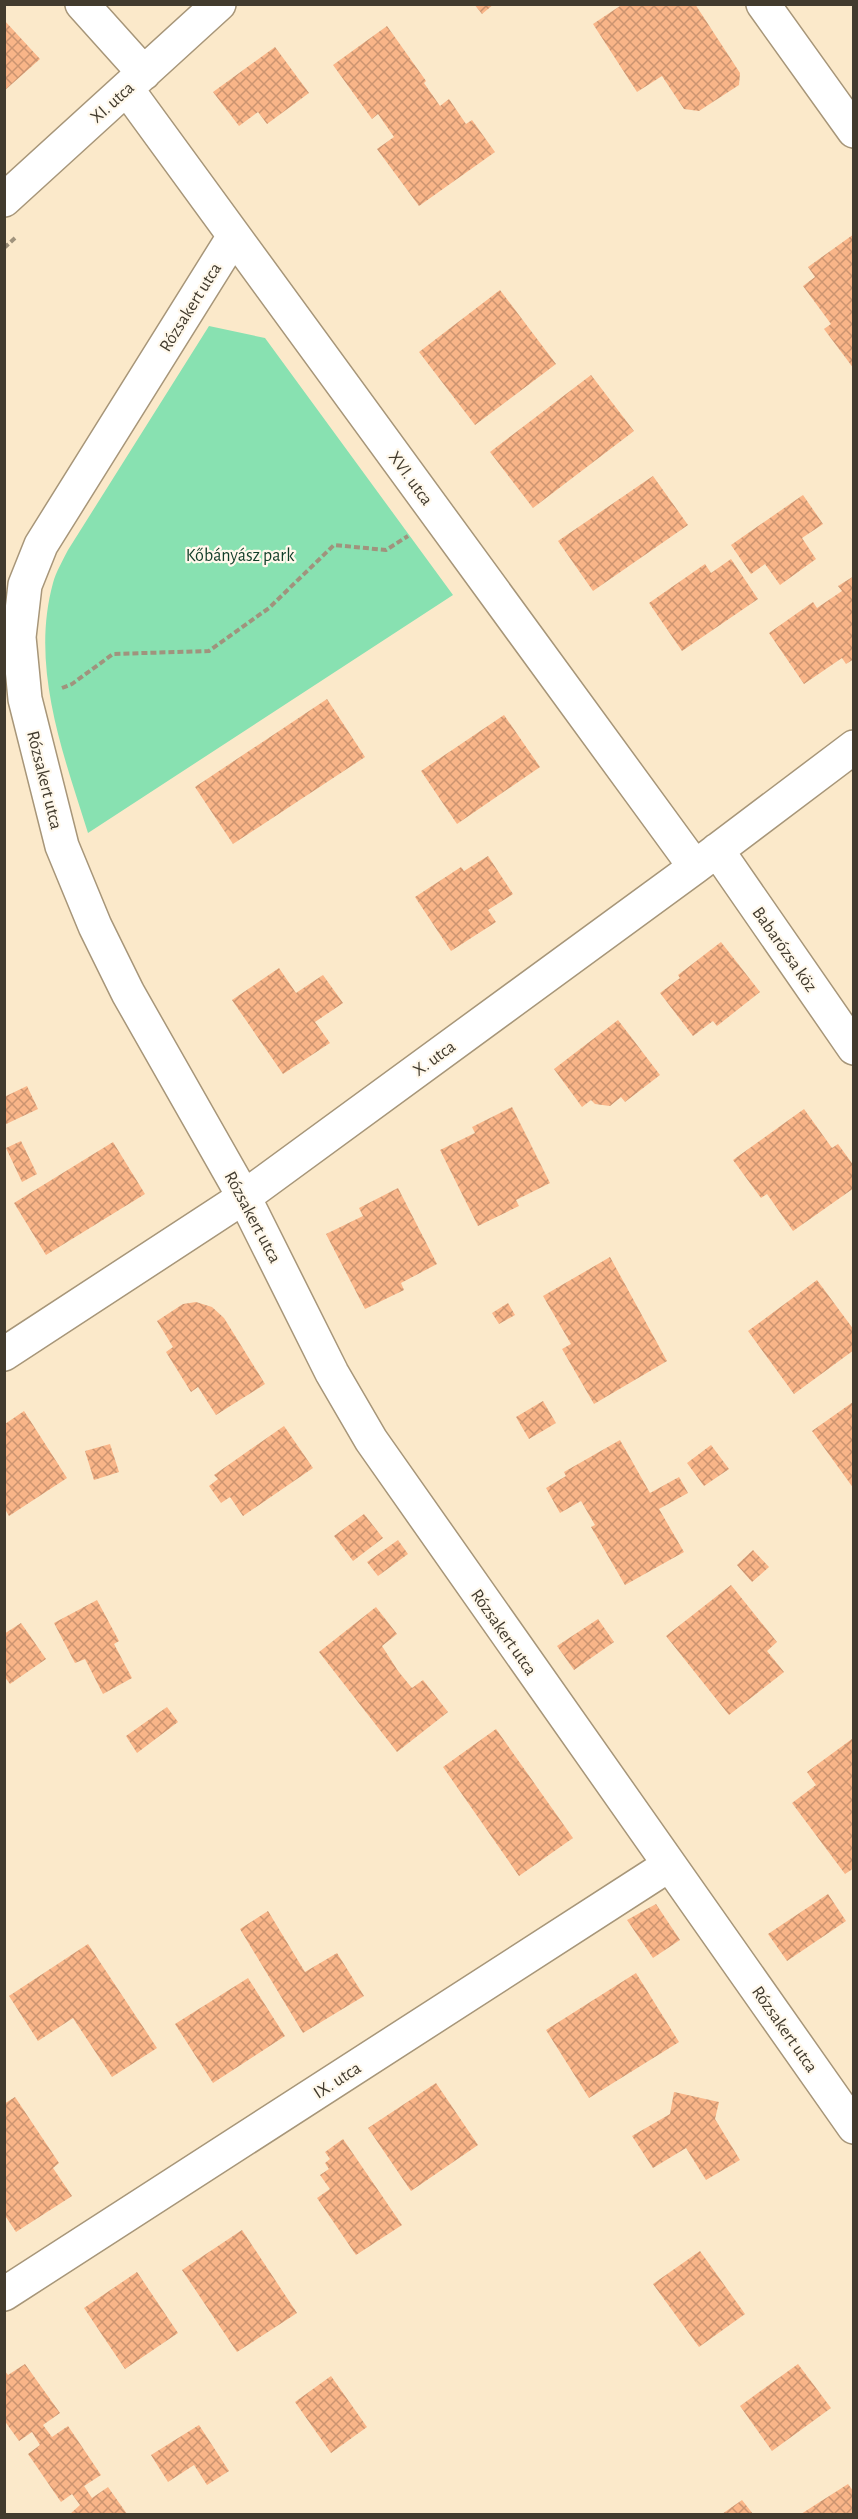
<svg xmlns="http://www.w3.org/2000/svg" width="858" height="2519" font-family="'Alegreya Sans',sans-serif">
<defs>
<pattern id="building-cross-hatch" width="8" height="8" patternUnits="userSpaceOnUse" patternTransform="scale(1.5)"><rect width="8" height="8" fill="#f9b588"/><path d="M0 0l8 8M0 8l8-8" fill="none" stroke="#cb9470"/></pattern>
</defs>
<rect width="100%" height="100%" fill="#fbe9ca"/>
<path fill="#88e1b1" d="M209 326 265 338 453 595 88 833C63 753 30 667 53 583 56 572 63 560 68 550Z"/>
<path fill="url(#building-cross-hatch)" d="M474 4H494L482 14Z
M623 4H695L740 73 739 85 699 111 684 109 662 76 637 92 593 24Z
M4 20 40 59 4 91Z
M387 26 426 81 424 83 440 106 449 99 466 124 472 120 495 152 419 206 377 149 394 137 378 114 372 119 333 65Z
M275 47 309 93 267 124 258 112 239 126 213 92Z
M854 234V369L824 329 831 324 803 286 815 277 808 267Z
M500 290 556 364 475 425 419 352Z
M591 375 634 431 533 508 490 452Z
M653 476 688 525 593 591 558 541Z
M803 495 823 524 802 538 816 559 780 585 765 564 751 574 731 545Z
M731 559 758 599 682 651 649 603 705 564 711 573Z
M854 576V659L846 664 842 658 804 684 769 633 813 602 817 608 842 591 838 586Z
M327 699 365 757 233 844 195 787Z
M504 715 540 767 457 824 421 771Z
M488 856 513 894 488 910 496 922 451 951 415 897 461 867 464 871Z
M721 942 760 992 717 1026 713 1021 693 1036 660 993 680 978 678 975Z
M279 968 296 993 323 975 343 1003 315 1022 330 1043 283 1074 232 1000Z
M618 1020 660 1075 625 1102 621 1097 610 1106 595 1104 591 1100 582 1107 554 1069Z
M27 1086 38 1109 4 1125V1097Z
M512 1107 550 1183 516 1200 519 1206 478 1226 440 1150 475 1133 472 1127Z
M804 1109 832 1148 838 1144 854 1166V1188L793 1231 767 1194 761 1198 733 1160Z
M21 1141 37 1174 22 1182 6 1148Z
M113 1142 145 1194 46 1255 14 1203Z
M398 1188 437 1264 401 1283 404 1290 365 1309 326 1234 363 1216 359 1208Z
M610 1257 667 1361 594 1404 562 1349 571 1344 543 1296Z
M817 1280 854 1330V1350L794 1394 748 1331Z
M196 1302 212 1307 224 1318 265 1384 216 1415 198 1387 191 1392 166 1352 173 1347 157 1321 183 1304Z
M508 1303 515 1315 499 1324 492 1313Z
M543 1401 556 1423 529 1439 516 1417Z
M853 1402 854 1404V1489L812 1431Z
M24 1411 67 1478 9 1516 5 1509V1424Z
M284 1426 313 1468 243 1516 230 1497 221 1503 209 1486 218 1479 214 1475Z
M620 1440 650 1493 679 1477 688 1493 659 1509 684 1552 625 1585 591 1527 595 1525 581 1501 560 1513 546 1488 566 1476 564 1472Z
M110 1444 119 1472 94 1480 85 1451Z
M711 1445 729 1469 704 1486 687 1463Z
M364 1514 383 1538 353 1561 334 1536Z
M398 1540 408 1554 378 1576 367 1562Z
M753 1550 769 1567 752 1582 737 1565Z
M731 1585 777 1642 767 1651 784 1672 729 1715 666 1636Z
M97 1600 119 1641 114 1644 132 1678 103 1694 85 1659 75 1663 54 1623Z
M376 1607 397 1634 382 1646 398 1671 412 1688 423 1680 448 1712 397 1752 319 1652Z
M598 1619 614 1642 574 1670 557 1646Z
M21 1623 46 1659 10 1684 4 1676V1634Z
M167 1707 178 1722 137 1753 126 1736Z
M496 1729 573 1838 519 1876 443 1767Z
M852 1739 854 1868 845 1874 792 1803 816 1785 807 1772Z
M828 1894 846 1921 787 1961 768 1934Z
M656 1904 680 1940 653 1958 627 1920Z
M268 1911 305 1972 337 1953 364 1996 303 2033 240 1929Z
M88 1944 157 2048 112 2077 73 2018 38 2041 9 1996Z
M636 1973 679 2042 589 2098 546 2030Z
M248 1978 285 2036 213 2083 175 2024Z
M436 2083 478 2145 411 2191 368 2128Z
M674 2092 719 2102 715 2119 740 2160 706 2180 686 2148 653 2168 632 2136 670 2114Z
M15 2097 59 2163 53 2168 72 2196 16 2232 4 2214V2104Z
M343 2139 402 2225 356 2255 317 2198 330 2189 320 2175 329 2169 325 2163 330 2159 325 2152Z
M242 2230 297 2313 237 2352 182 2270Z
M700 2251 745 2314 699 2347 653 2284Z
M137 2272 178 2333 125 2369 84 2308Z
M25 2364 60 2413 43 2425 52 2437 68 2426 101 2475 84 2486 92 2498 108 2487 127 2514H70L80 2505 72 2494 61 2502 28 2454 40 2445 32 2432 19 2441 4 2420V2370L8 2375Z
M798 2364 831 2408 772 2451 740 2406Z
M331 2376 367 2427 331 2453 295 2402Z
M199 2425 229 2471 207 2485 194 2465 168 2482 151 2455Z
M848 2484 854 2492V2514H801Z
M742 2500 753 2514H722Z"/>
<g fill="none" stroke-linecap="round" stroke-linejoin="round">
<defs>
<path id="minor" d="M82 4 144 73
M763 4 854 131
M127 89 695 867
M4 200 219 4
M234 236 41 545 25 585 19 637 25 699 62 846 95 926 128 993 244 1197 332 1373 371 1440 854 2127
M717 850 854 1048
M4 1354 244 1197 695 867 854 747
M4 2294 669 1865"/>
</defs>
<use href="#minor" stroke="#a79679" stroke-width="36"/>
<path stroke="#a0937d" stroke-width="4" stroke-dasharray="6 3" stroke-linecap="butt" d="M4 248 15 238
M62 688 72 684 113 654 209 651 269 608 334 545 386 550 408 536"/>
<use href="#minor" stroke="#fff" stroke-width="33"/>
</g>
<g text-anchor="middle" stroke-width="4.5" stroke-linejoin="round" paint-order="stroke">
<g font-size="18" fill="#423b2e" stroke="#fff8eb">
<text transform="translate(112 102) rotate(-42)" y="6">XI. utca</text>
<text transform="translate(190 307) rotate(-58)" y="6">Rózsakert utca</text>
<text transform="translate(411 478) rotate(54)" y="6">XVI. utca</text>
<text transform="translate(45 780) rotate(76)" y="6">Rózsakert utca</text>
<text transform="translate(785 949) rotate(55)" y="6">Babarózsa köz</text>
<text transform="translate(434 1058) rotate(-36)" y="6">X. utca</text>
<text transform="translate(253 1217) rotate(62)" y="6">Rózsakert utca</text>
<text transform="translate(504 1632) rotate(55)" y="6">Rózsakert utca</text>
<text transform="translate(785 2029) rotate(55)" y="6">Rózsakert utca</text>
<text transform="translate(337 2080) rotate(-33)" y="6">IX. utca</text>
</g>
<g font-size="18" fill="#103d28" stroke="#fff8eb">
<text x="240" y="561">Kőbányász park</text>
</g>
</g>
<rect width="858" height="2519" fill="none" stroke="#423b2e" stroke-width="12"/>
</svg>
